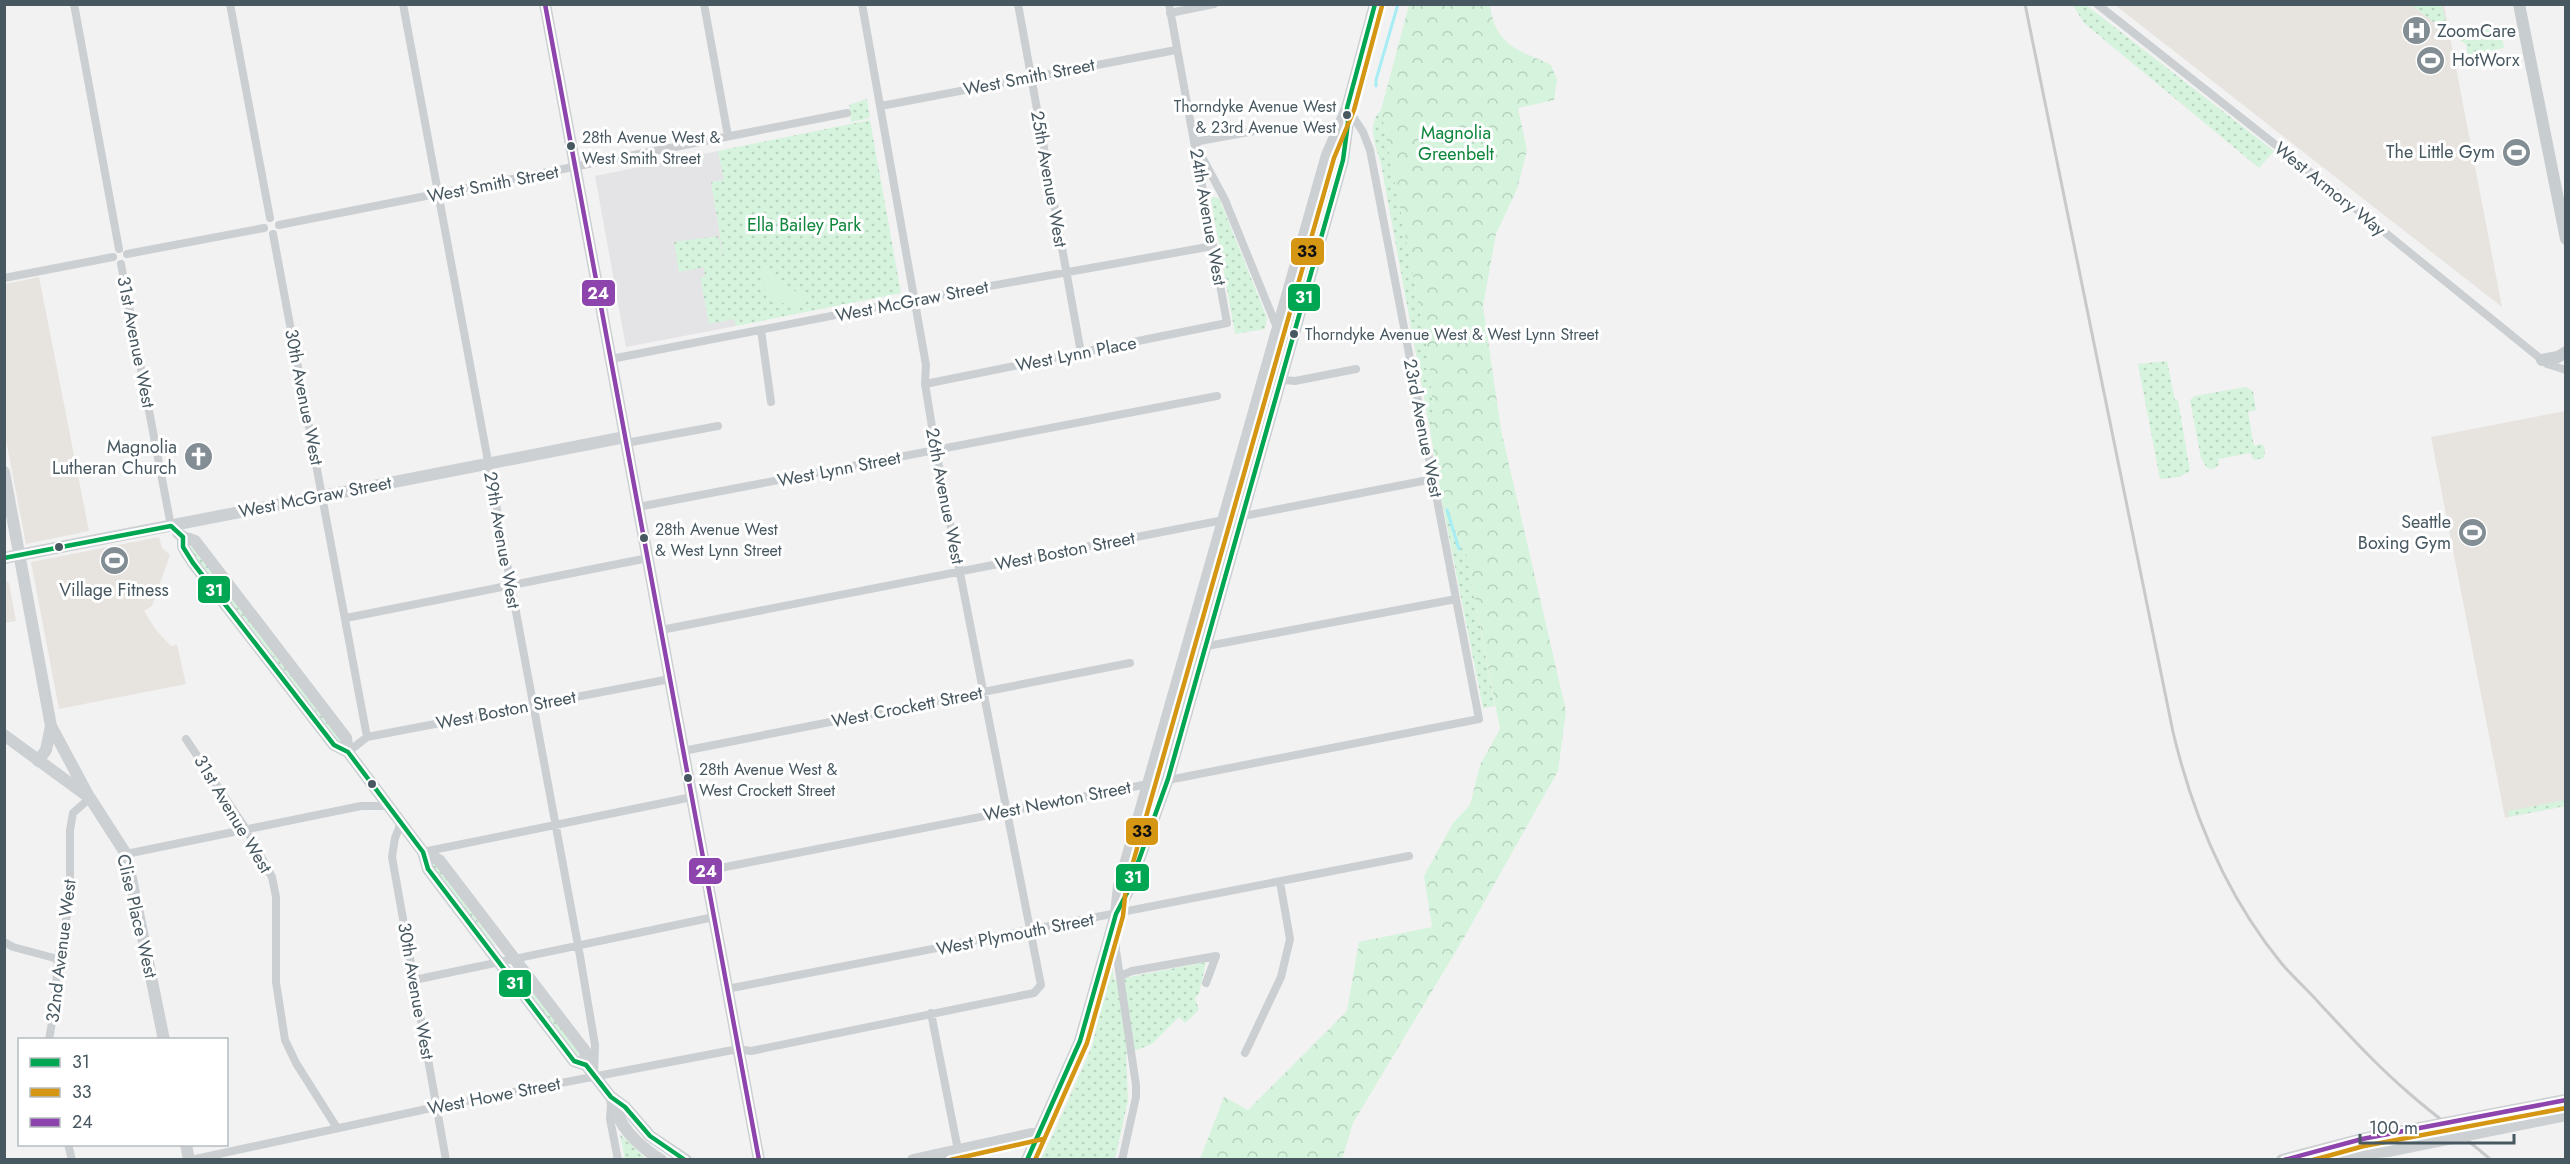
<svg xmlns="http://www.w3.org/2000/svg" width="2570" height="1164" font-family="Jost,sans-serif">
<defs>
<pattern id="green-dots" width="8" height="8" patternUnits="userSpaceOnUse" patternTransform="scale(1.5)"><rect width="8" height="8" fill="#d5f3dd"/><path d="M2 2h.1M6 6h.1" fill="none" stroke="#b8d2c0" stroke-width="1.8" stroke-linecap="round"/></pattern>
<pattern id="forest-crowns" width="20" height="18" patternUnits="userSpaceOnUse" patternTransform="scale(1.5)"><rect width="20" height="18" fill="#d5f3dd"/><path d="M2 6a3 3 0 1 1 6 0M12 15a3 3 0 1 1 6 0" fill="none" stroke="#b8d2c0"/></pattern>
</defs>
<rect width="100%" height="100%" fill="#f3f2f2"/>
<path fill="#e7e4e0" d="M2115 5H2444L2502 307 2211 80Z
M39 277 89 531 26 544 5 435V284Z
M2565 411V806L2505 818 2431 437Z
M159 537 162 548 170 555 152 606 144 611 156 630 171 646 177 645 186 684 59 709 31 562Z
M5 579 9 583 16 621 5 623Z"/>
<path fill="#e4e3e5" d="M718 151 724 180 711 182 736 326 626 347 595 176Z"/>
<path fill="url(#green-dots)" d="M2073 5H2086L2274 151 2259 168 2084 23Z
M2414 5H2442L2448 33 2413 6Z
M2500 25 2504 48 2468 55 2466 44 2458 39 2456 32Z
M867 99 870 118 851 122 849 105Z
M1381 110 1428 352 1434 419 1430 430 1381 164C1376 146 1366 125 1381 110Z
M870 120 901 293 736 326 734 319 709 324 700 277H705L704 267 679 272 674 242 718 236 724 259 711 182 724 180 718 151Z
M1334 156 1338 157 1295 311H1293L1290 308Z
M1213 197 1219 198 1267 318 1265 329 1235 334 1211 200Z
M2167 361 2175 400H2178L2190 471 2179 477 2160 479 2138 364Z
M1272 385 1275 386 1239 507H1234L1268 387Z
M2245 387 2253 391 2256 410 2248 412 2254 446 2262 444 2265 449 2264 458 2254 460 2250 453 2218 459 2219 465 2213 469 2207 468 2201 458 2190 400 2195 396Z
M1443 507 1449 510 1458 538 1465 546 1495 706 1483 708Z
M1228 529H1233L1203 639H1200L1197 636Z
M190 547H193L342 740 340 743 189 548Z
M1194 651 1199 652 1165 769H1162Z
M2565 800V806L2509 817 2508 811Z
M433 862H435L495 945 493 946 431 866Z
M1112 960 1114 980 1206 962 1199 994 1195 998 1199 1010 1185 1023 1179 1017 1152 1044 1126 1054 1128 1100 1115 1159 1040 1160 1055 1130 1092 1046Z
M515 971 580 1052 579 1055 577 1056 514 972Z
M620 1134 646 1159H625Z"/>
<path fill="url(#forest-crowns)" d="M1409 5H1490C1495 46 1519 50 1551 65L1557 80 1554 100 1518 108 1527 150 1517 189 1496 234 1483 306 1501 430 1566 711 1558 771 1465 936 1353 1123 1342 1159H1200L1224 1097 1248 1110 1347 1011 1359 942 1432 927 1424 876 1453 823 1470 805 1480 765 1500 729 1465 546 1458 538 1449 510 1443 507 1430 430 1434 418 1428 352 1381 110Z"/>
<path fill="#d5f3dd" d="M768 268 786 285 803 296V306L767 301 761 270Z"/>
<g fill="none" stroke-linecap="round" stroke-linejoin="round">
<path stroke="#a7edf4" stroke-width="3" d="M1376 86V80L1398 4
M1447 510 1459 549"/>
<path stroke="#cbcfd2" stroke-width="8" d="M74 4 119 249
M230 4 270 218
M403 4 580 956 595 1045 594 1076
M704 4 728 136
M1018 4 1081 353
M2097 4 2324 183 2547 364 2566 370
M1170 13 1214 4
M881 106 1176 50
M1265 129 1194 142 1225 200 1278 330 1292 338
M279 225 847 113
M273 234 367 737
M127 254 264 228
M121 264 171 526
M4 278 113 257
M761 330 771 402
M611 359 923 298 1213 246
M1263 378 1295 381 1356 369
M925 384 1227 323 1169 4
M626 443 718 426
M638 507 1217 396
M346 618 648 558
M661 630 1433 479
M1186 650 1456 599
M186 739 246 829 272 877 276 897V982L285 1040 296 1063 337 1128
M683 751 1130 663
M348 752 367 737 670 679
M401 823 395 838 392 857 446 1160
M423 852 692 797
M126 854 361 806H388
M705 871 1479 719 1370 150 1363 132 1348 109
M1115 926 1116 950 1136 1085V1097L1122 1160
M4 942 13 947 58 959
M1120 976 1132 971 1216 956
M414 980 714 917
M1206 983 1216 956
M727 989 1409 856
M931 1013 958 1150
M49 1040 54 1010 58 959 70 900V830L73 813 90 798
M1245 1053 1281 977 1290 939 1280 882
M611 1104 610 1119 618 1160
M68 1144 72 1160
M191 1160 436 1107 738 1049 751 1051 1034 993 1041 985 936 451 925 384 926 365 862 4"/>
<path stroke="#ccd0d3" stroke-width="12" d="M545 4 759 1160
M4 472 51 726 88 795
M178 533 183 537 195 541 346 738 348 752
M183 537V547L193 563 334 745 348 752 423 852 428 869 574 1061 586 1065 611 1097 625 1107 650 1136 686 1160
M4 558 625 437
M4 735 90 798 126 854 164 1040
M38 761 46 750 51 726
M423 852 439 860 585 1051 586 1065
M1118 910 1127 893 1168 779 1343 160 1348 123 1347 108 1375 4
M611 1097C618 1126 636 1144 661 1160
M186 1144 189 1160
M2305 1158 2388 1151
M913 1160 1041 1132
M1027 1160 1080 1041 1116 914 1119 886 1327 155 1347 108"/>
<path stroke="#c8cdd0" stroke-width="12" d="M2519 4 2566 239
M2542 360 2558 357 2566 352"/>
<path stroke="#c7c9cb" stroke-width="3" d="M2025 4 2173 732C2193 816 2227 897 2282 964 2294 978 2308 990 2320 1004 2349 1035 2377 1066 2410 1094 2436 1117 2465 1137 2491 1160"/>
<path stroke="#ccd0d3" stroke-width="12" d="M2388 1151 2566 1115
M2282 1160 2362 1139 2566 1100"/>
<defs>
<path id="bus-1" d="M4 558 171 526 183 537V547L193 563 334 745 348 752 423 852 428 869 574 1061 586 1065 611 1097 625 1107 650 1136 685 1160
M1027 1160 1080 1041 1116 914 1127 893 1168 779 1343 160 1348 123 1347 108 1375 4"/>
<path id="bus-2" d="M950 1160 1043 1139
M1035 1160 1087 1043 1123 916 1126 887 1334 158 1354 110 1382 6
M2313 1160 2364 1146 2566 1108"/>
<path id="bus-3" d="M545 4 759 1160
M2284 1160 2362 1139 2566 1100"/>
</defs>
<use href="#bus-1" stroke="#fff" stroke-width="9"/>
<use href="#bus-2" stroke="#fff" stroke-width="9"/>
<use href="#bus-3" stroke="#fff" stroke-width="9"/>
<use href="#bus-1" stroke="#00a651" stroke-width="4.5"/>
<use href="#bus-2" stroke="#d49613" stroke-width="4.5"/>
<use href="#bus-3" stroke="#8e44ad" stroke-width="4.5"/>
</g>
<defs>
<symbol id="hospital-disc" viewBox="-11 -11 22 22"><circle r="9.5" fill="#838e94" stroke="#fff"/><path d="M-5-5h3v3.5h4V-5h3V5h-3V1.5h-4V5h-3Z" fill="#fff"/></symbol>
<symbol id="stadium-disc" viewBox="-11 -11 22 22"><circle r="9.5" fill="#838e94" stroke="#fff"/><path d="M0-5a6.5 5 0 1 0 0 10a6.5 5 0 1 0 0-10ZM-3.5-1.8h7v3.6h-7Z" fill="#fff"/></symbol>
<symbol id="church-disc" viewBox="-11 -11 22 22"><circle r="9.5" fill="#838e94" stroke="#fff"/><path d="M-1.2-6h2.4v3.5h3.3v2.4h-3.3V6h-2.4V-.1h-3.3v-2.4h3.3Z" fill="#fff"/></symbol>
</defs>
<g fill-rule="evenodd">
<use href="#hospital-disc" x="2400" y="14" width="33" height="33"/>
<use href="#stadium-disc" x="2414" y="44" width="33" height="33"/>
<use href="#stadium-disc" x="2500" y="136" width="33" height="33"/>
<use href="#church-disc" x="182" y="440" width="33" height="33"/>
<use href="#stadium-disc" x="2456" y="516" width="33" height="33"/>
<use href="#stadium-disc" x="98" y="544" width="33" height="33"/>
</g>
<g fill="#475861" stroke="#fff" stroke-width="2">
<circle cx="1347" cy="115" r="5"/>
<circle cx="571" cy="146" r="5"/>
<circle cx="1294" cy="334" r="5"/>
<circle cx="644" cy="538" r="5"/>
<circle cx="59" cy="547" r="5"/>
<circle cx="688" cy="778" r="5"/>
<circle cx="372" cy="784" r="5"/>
</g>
<g text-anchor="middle" stroke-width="6" stroke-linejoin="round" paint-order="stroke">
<g font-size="16" fill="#475861" stroke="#fff" text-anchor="start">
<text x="1336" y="112" text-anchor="end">Thorndyke Avenue West<tspan x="1336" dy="21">&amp; 23rd Avenue West</tspan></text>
<text x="582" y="143">28th Avenue West &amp;<tspan x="582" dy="21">West Smith Street</tspan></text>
<text x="1305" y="340">Thorndyke Avenue West &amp; West Lynn Street</text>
<text x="655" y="535">28th Avenue West<tspan x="655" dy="21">&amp; West Lynn Street</tspan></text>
<text x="699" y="775">28th Avenue West &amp;<tspan x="699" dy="21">West Crockett Street</tspan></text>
</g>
<g font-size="18" fill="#475861" stroke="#fff" text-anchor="end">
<text x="2437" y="37" text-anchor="start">ZoomCare</text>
<text x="2452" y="66" text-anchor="start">HotWorx</text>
<text x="2495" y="158">The Little Gym</text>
<text x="177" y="453">Magnolia<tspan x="177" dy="21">Lutheran Church</tspan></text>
<text x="2451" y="528">Seattle<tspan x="2451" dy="21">Boxing Gym</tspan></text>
<text x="114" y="596" text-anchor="middle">Village Fitness</text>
</g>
<g font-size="18" fill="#475861" stroke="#fff">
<text transform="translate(1029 77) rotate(-11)" y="6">West Smith Street</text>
<text transform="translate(1049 179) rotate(80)" y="6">25th Avenue West</text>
<text transform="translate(493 184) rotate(-11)" y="6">West Smith Street</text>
<text transform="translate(2330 189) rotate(39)" y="6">West Armory Way</text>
<text transform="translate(1208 217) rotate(80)" y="6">24th Avenue West</text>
<text transform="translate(912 301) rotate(-11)" y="6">West McGraw Street</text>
<text transform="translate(136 342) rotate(79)" y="6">31st Avenue West</text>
<text transform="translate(1076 354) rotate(-11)" y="6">West Lynn Place</text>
<text transform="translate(304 397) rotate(79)" y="6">30th Avenue West</text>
<text transform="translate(1423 428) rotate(79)" y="6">23rd Avenue West</text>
<text transform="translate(839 469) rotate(-11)" y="6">West Lynn Street</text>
<text transform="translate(945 496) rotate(79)" y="6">26th Avenue West</text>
<text transform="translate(315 497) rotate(-11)" y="6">West McGraw Street</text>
<text transform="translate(502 540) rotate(80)" y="6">29th Avenue West</text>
<text transform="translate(1065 551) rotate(-11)" y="6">West Boston Street</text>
<text transform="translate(907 707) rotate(-11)" y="6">West Crockett Street</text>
<text transform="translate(506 710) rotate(-11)" y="6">West Boston Street</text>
<text transform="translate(1057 801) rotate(-11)" y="6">West Newton Street</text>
<text transform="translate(233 814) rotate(59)" y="6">31st Avenue West</text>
<text transform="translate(137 916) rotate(77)" y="6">Clise Place West</text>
<text transform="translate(1015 934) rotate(-11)" y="6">West Plymouth Street</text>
<text transform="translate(61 951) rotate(-83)" y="6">32nd Avenue West</text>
<text transform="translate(416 991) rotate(80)" y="6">30th Avenue West</text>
<text transform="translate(494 1096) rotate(-11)" y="6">West Howe Street</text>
</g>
<g font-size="18" fill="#0e863c" stroke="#fff">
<text x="1456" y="139">Magnolia<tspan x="1456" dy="21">Greenbelt</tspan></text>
<text x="804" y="231">Ella Bailey Park</text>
</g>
</g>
<g stroke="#fff" stroke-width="2">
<rect x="1290" y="237" width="35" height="29" rx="6" fill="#d49613"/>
<rect x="581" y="279" width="35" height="28" rx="6" fill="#8e44ad"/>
<rect x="1287" y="283" width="34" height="29" rx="6" fill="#00a651"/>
<rect x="197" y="575" width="34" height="29" rx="6" fill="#00a651"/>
<rect x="1125" y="817" width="34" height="29" rx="6" fill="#d49613"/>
<rect x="688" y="857" width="35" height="28" rx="6" fill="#8e44ad"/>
<rect x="1115" y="863" width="35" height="29" rx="6" fill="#00a651"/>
<rect x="498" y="969" width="34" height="29" rx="6" fill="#00a651"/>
</g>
<g font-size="16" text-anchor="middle" font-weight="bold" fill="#fff">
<text x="598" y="299">24</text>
<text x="1304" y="303">31</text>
<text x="214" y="596">31</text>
<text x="706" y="877">24</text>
<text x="1133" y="883">31</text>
<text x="515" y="989">31</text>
</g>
<g font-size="16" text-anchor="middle" font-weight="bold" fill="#111">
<text x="1307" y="257">33</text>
<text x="1142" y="837">33</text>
</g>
<rect width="2570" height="1164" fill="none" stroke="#475861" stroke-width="12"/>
<rect x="18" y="1038" width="210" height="108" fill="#ffffff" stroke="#b5bcc0" stroke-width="1.5"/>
<rect x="30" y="1058" width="30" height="9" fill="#00a651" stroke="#b5bcc0" stroke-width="1.5"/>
<text x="72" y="1068" font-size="18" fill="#475861">31</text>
<rect x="30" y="1088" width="30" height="9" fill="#d49613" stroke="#b5bcc0" stroke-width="1.5"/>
<text x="72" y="1098" font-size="18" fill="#475861">33</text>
<rect x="30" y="1118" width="30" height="9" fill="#8e44ad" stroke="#b5bcc0" stroke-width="1.5"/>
<text x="72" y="1128" font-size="18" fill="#475861">24</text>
<path d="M2360 1134v9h154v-9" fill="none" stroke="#475861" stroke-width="3"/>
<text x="2369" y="1134" font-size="18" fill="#475861" stroke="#ffffff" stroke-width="4.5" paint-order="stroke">100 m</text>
</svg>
